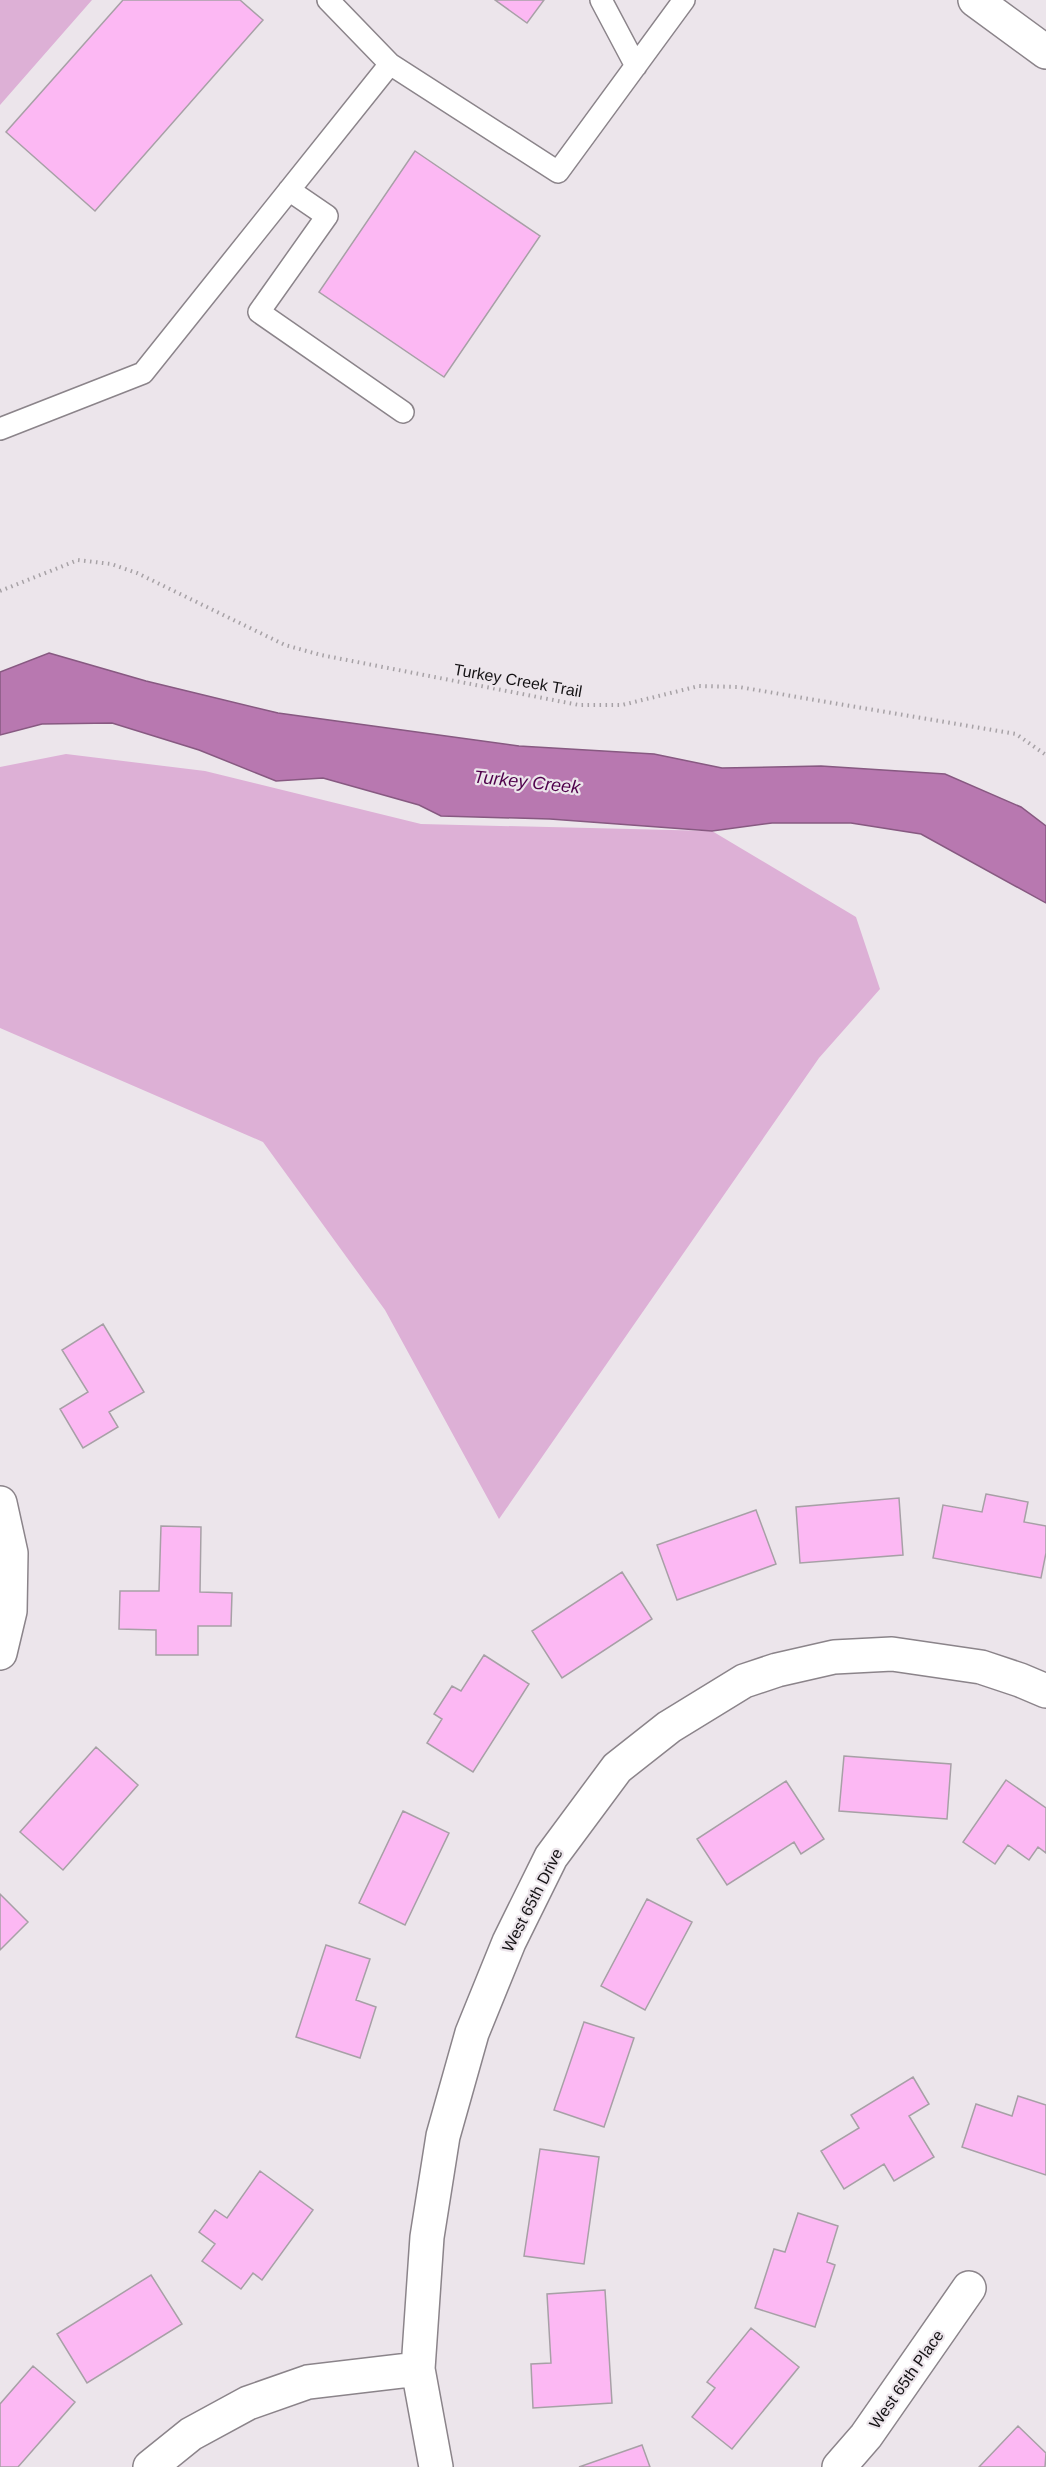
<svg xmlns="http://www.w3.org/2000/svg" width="1046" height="2467" font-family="Arial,sans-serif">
<rect width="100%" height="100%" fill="#ece5eb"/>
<path fill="#ddb0d6" d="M0 0H92L0 105Z
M66 754 205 771 421 824 712 831 856 917 880 989 819 1058 499 1519 385 1310 263 1142 0 1028V767Z"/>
<path fill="#b878b0" stroke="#875981" stroke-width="1.5" d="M49 653 146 681 278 713 519 746 654 754 722 768 821 766 945 774 1021 807 1046 826V903L921 834 851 823H772L712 831 550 819 441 816 419 805 323 778 276 781 199 750 112 723 42 724 0 735V672Z"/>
<path fill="#fcb8f3" stroke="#a7a0a6" stroke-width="1.5" d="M123 0H240L263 20 95 211 6 132Z
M495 0H544L527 23Z
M415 151 540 236 444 377 319 292Z
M103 1324 144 1392 109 1412 118 1427 83 1448 60 1409 88 1392 62 1350Z
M986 1494 1028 1502 1024 1522 1046 1526V1553L1041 1578 933 1558 943 1505 982 1512Z
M899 1498 903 1555 800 1563 796 1507Z
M756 1510 776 1564 677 1600 657 1545Z
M161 1526 201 1527 200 1592 232 1593 231 1626H198V1655H156V1630L119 1629 120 1591H159Z
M622 1572 652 1619 562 1678 532 1631Z
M484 1655 529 1684 473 1772 427 1743 442 1719 434 1714 452 1686 461 1691Z
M96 1747 138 1785 63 1870 20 1832Z
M844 1756 951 1764 947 1819 839 1811Z
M1006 1780 1046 1808V1853L1038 1847 1029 1860 1008 1845 995 1864 963 1842Z
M786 1781 824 1839 801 1854 794 1842 727 1885 697 1839Z
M403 1811 449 1833 405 1925 359 1903Z
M0 1894 28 1922 0 1950Z
M647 1899 692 1922 645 2010 601 1986Z
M326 1945 370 1959 356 2000 376 2007 360 2058 296 2037Z
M584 2022 634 2038 604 2127 554 2110Z
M913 2077 929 2104 909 2116 934 2157 894 2181 884 2164 844 2189 821 2151 859 2128 851 2115Z
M1018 2096 1046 2105V2175L962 2147 976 2104 1012 2116Z
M540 2149 599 2157 584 2264 524 2256Z
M260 2171 313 2210 262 2280 253 2273 241 2289 202 2261 215 2244 199 2232 215 2210 227 2218Z
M798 2213 838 2226 827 2262 835 2265 815 2327 755 2308 774 2249 785 2252Z
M151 2275 182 2324 87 2383 57 2334Z
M605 2290 612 2403 533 2408 531 2364 551 2363 547 2294Z
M751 2328 799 2367 732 2449 692 2417 715 2388 707 2382Z
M33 2366 75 2402 18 2467H0V2404Z
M1018 2426 1046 2453 1045 2467H979Z
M642 2445 650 2467H579Z"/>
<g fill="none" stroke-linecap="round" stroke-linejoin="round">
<defs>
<path id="lane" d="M328 0 390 64 558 172 684 0
M601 0 636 66
M289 190 327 216 259 312 403 412
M0 429 143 373 390 64"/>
<path id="street" d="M975 0 1046 52
M0 1503 11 1553 10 1611 0 1653
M150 2467 191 2434 248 2403 308 2382 418 2369
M436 2467 418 2369 427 2237 443 2136 472 2033 509 1942 551 1857 617 1768 669 1727 744 1681 777 1670 834 1657 892 1654 981 1667 1020 1680 1046 1691
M839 2467 866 2436 969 2288"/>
</defs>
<use href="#lane" stroke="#8b848a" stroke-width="24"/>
<use href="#street" stroke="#8b848a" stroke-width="36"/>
<path stroke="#a7a2a6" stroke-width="4" stroke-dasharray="1.5 4.5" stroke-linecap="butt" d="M0 591 78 560 111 564 137 573 285 645 321 655 579 705H622L699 686 739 687 1016 734 1046 755"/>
<use href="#lane" stroke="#fff" stroke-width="21"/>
<use href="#street" stroke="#fff" stroke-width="33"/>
</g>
<g text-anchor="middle" stroke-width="4.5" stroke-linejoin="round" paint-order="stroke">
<g font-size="16" fill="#141214" stroke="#ece5eb">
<text transform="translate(518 680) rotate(10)" y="6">Turkey Creek Trail</text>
<text transform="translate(532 1900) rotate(-63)" y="6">West 65th Drive</text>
<text transform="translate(906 2379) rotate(-55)" y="6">West 65th Place</text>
</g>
<g font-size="18" font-style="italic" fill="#4f004b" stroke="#ece5eb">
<text transform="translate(527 782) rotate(6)" y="6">Turkey Creek</text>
</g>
</g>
</svg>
